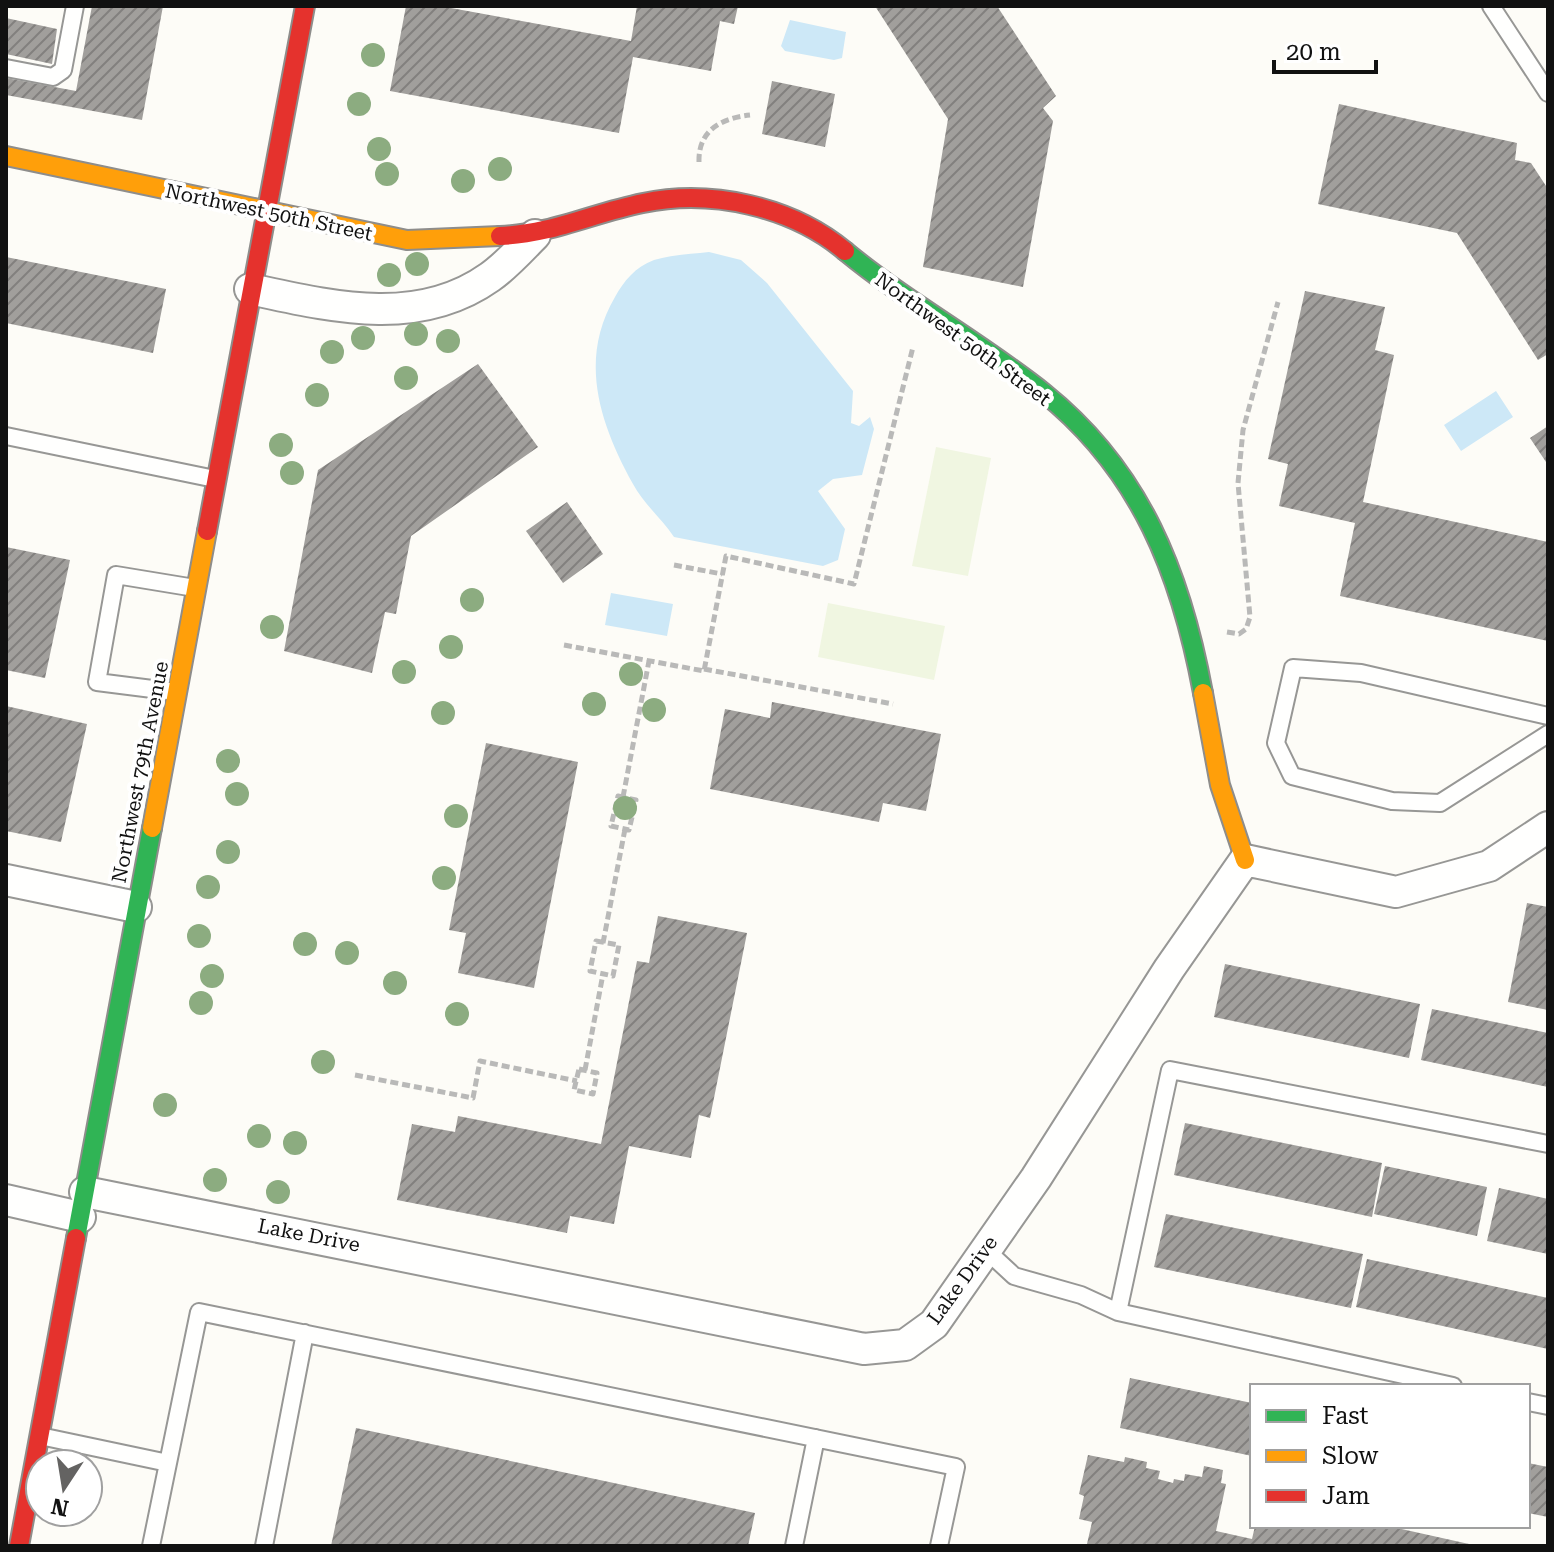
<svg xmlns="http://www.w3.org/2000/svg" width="1554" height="1552" font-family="'Roboto Serif',serif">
<defs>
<pattern id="building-hatch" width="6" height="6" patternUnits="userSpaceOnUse" patternTransform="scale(2)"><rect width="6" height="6" fill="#a19f9c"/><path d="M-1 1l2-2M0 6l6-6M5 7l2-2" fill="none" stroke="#82807e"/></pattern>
</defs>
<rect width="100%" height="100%" fill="#fdfcf7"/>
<path fill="#f0f6e1" d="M936 447 991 458 968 576 912 566Z
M828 603 945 626 934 680 818 657Z"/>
<path fill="#cde8f7" d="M790 20 846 32 842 58 834 60 785 51 781 46Z
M709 252 741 260 767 283 853 391 851 423 859 426 870 417 874 429 862 475 833 479 818 491 845 529 838 560 823 566 674 537C662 519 643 503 633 484 600 424 578 360 615 297 624 281 635 267 654 260 670 255 691 254 709 252Z
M1496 391 1513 417 1461 451 1444 425Z
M611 593 673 604 667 636 605 625Z"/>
<path fill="url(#building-hatch)" d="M92 6H163L142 120 6 95V78L76 91Z
M406 6H440L631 41 637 6H738L734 24 720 21 711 71 633 57 619 133 390 91Z
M875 6H997L1056 96 1043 108 1053 121 1023 287 923 267 948 119Z
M6 18 57 29 52 64 6 54Z
M772 81 835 94 825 147 762 134Z
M1339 104 1517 143 1515 160 1531 163 1548 189V354L1538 360 1457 233 1318 204Z
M6 257 166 289 153 353 6 323Z
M1305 291 1385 307 1375 350 1394 355 1363 502 1548 542V641L1340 596 1355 523 1279 506 1288 464 1268 459Z
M478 364 538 447 411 536 396 614 385 612 372 673 284 651 318 470Z
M1548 426V465L1530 438Z
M567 502 603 554 563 583 526 531Z
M6 547 70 560 45 678 6 670Z
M772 702 941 734 926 811 883 803 879 822 710 789 725 709 770 718Z
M6 706 87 724 61 842 6 831Z
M486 743 578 762 534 988 458 973 466 933 449 930Z
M1527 903 1548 907V1010L1508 1002Z
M658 916 747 933 710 1118 699 1115 691 1158 629 1146 614 1224 570 1216 567 1233 397 1200 412 1124 455 1132 458 1116 601 1144 637 961 649 963Z
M1225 964 1420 1004 1409 1058 1214 1017Z
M1432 1009 1548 1033V1087L1421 1060Z
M1185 1123 1382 1163 1372 1217 1174 1175Z
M1385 1166 1487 1187 1477 1236 1374 1214Z
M1499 1188 1548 1199V1254L1487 1241Z
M1166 1214 1363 1254 1351 1308 1154 1267Z
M1367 1259 1548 1298V1349L1356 1307Z
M1130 1378 1252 1403V1456L1120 1428Z
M356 1428 755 1513 748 1546H331Z
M1088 1455 1124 1462 1125 1457 1147 1462 1146 1468 1160 1471 1158 1479 1173 1483 1174 1479 1184 1481 1185 1474 1202 1477 1204 1466 1223 1470 1221 1483 1226 1484 1216 1531 1252 1539 1255 1526H1388L1478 1546 1087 1544 1092 1522 1079 1519 1084 1496 1079 1494Z
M1528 1463 1548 1467V1517L1528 1513Z"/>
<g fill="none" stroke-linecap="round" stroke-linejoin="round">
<defs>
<path id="lane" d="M1491 6 1548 93
M6 68 53 77 63 70 75 6
M6 436 215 479
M176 692 97 682 116 575 195 588
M1548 716 1361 673 1293 668 1276 743 1292 776 1392 801 1440 803 1548 734
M985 1249 1014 1276 1081 1295 1118 1312 1453 1386
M1118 1312 1170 1070 1548 1144
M1528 1402 1548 1406
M40 1436 168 1463
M151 1546 199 1312 956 1467 939 1546
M264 1546 305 1333
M794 1546 816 1438"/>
<path id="street" d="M250 289C329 306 417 329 490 277 506 266 521 249 535 235
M6 880 136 907
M85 1192 864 1349 905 1345 934 1324 1036 1178 1169 969 1245 860 1396 892 1489 866 1548 827
M6 1200 80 1217"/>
<path id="fast" d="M845 251C908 303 980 342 1044 393 1141 471 1181 574 1203 693
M76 1238 152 828"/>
<path id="slow" d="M6 156 407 240 500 236
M1203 693 1220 785 1245 860
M152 828 207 531"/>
<path id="jam" d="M500 236C552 234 593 213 643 203 711 189 791 206 845 251
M207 531 305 6
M19 1546 76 1238"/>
</defs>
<use href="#lane" stroke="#979795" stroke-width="20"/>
<use href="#street" stroke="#979795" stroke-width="34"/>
<use href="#fast" stroke="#8e8d8b" stroke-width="22"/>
<use href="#slow" stroke="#8e8d8b" stroke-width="22"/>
<use href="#jam" stroke="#8e8d8b" stroke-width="22"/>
<path stroke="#b9b9b8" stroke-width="5" stroke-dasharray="8 4" stroke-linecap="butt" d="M699 162C698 130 722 118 750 115
M674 565 722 574
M1227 632 1239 634 1246 629 1250 617 1238 483 1243 430 1278 302
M564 645 704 671 726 556 854 584 913 347
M704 669 893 704
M618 796 636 800 629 830 611 826Z
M623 797 649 661
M596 941 619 945 613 976 590 971Z
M603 943 625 829
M579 1069 597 1073 593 1094 574 1090Z
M585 1070 603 974
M355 1075 473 1098 480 1061 577 1081"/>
<use href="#lane" stroke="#fffffe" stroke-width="16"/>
<use href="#street" stroke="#fffffe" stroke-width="30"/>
<use href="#fast" stroke="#30b455" stroke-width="18"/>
<use href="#slow" stroke="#ff9f0a" stroke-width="18"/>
<use href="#jam" stroke="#e5322d" stroke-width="18"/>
</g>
<g fill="#8cac80">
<circle cx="373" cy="55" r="12"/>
<circle cx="359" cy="104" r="12"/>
<circle cx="379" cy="149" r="12"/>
<circle cx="500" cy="169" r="12"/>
<circle cx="387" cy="174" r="12"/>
<circle cx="463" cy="181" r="12"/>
<circle cx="417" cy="264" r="12"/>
<circle cx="389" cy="275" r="12"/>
<circle cx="416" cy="334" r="12"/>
<circle cx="363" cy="338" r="12"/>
<circle cx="448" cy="341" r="12"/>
<circle cx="332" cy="352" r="12"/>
<circle cx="406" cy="378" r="12"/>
<circle cx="317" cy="395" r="12"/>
<circle cx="281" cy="445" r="12"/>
<circle cx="292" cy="473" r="12"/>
<circle cx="472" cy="600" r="12"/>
<circle cx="272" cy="627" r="12"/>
<circle cx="451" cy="647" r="12"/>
<circle cx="404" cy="672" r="12"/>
<circle cx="631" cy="674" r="12"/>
<circle cx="594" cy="704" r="12"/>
<circle cx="654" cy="710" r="12"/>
<circle cx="443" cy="713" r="12"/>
<circle cx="228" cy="761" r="12"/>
<circle cx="237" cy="794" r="12"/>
<circle cx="625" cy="808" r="12"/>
<circle cx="456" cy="816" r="12"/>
<circle cx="228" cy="852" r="12"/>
<circle cx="444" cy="878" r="12"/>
<circle cx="208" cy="887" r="12"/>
<circle cx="199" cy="936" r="12"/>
<circle cx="305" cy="944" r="12"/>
<circle cx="347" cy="953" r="12"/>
<circle cx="212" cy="976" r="12"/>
<circle cx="395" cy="983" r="12"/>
<circle cx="201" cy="1003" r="12"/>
<circle cx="457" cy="1014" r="12"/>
<circle cx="323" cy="1062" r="12"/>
<circle cx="165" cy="1105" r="12"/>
<circle cx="259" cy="1136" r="12"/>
<circle cx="295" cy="1143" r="12"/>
<circle cx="215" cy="1180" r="12"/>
<circle cx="278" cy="1192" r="12"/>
</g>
<g text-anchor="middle" stroke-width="8" stroke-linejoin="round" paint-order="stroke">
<g font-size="20" fill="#111" stroke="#fff">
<text transform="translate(269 212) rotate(12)" y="7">Northwest 50th Street</text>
<text transform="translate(963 339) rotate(36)" y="7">Northwest 50th Street</text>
<text transform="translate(140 772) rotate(-79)" y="7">Northwest 79th Avenue</text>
<text transform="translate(309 1235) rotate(11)" y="7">Lake Drive</text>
<text transform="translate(962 1280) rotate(-54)" y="7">Lake Drive</text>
</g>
</g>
<rect width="1554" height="1552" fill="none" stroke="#111111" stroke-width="16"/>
<rect x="1250" y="1384" width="280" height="144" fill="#ffffff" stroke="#a0a0a0" stroke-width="2"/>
<rect x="1266" y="1410" width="40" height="12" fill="#30b455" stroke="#a0a0a0" stroke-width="2"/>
<text x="1322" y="1424" font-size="24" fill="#111111">Fast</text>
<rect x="1266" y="1450" width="40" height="12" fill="#ff9f0a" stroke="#a0a0a0" stroke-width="2"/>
<text x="1322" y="1464" font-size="24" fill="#111111">Slow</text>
<rect x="1266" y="1490" width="40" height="12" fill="#e5322d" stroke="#a0a0a0" stroke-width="2"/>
<text x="1322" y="1504" font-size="24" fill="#111111">Jam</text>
<g transform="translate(64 1488) rotate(192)"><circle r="38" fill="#ffffff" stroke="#a0a0a0" stroke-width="2"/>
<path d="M0-6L14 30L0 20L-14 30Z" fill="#646362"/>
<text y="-12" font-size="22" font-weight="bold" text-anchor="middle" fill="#111111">N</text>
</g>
<path d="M1274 60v12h102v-12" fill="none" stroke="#111111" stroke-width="4"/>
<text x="1286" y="60" font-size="24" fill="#111111" stroke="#ffffff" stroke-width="6" paint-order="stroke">20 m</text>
</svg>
